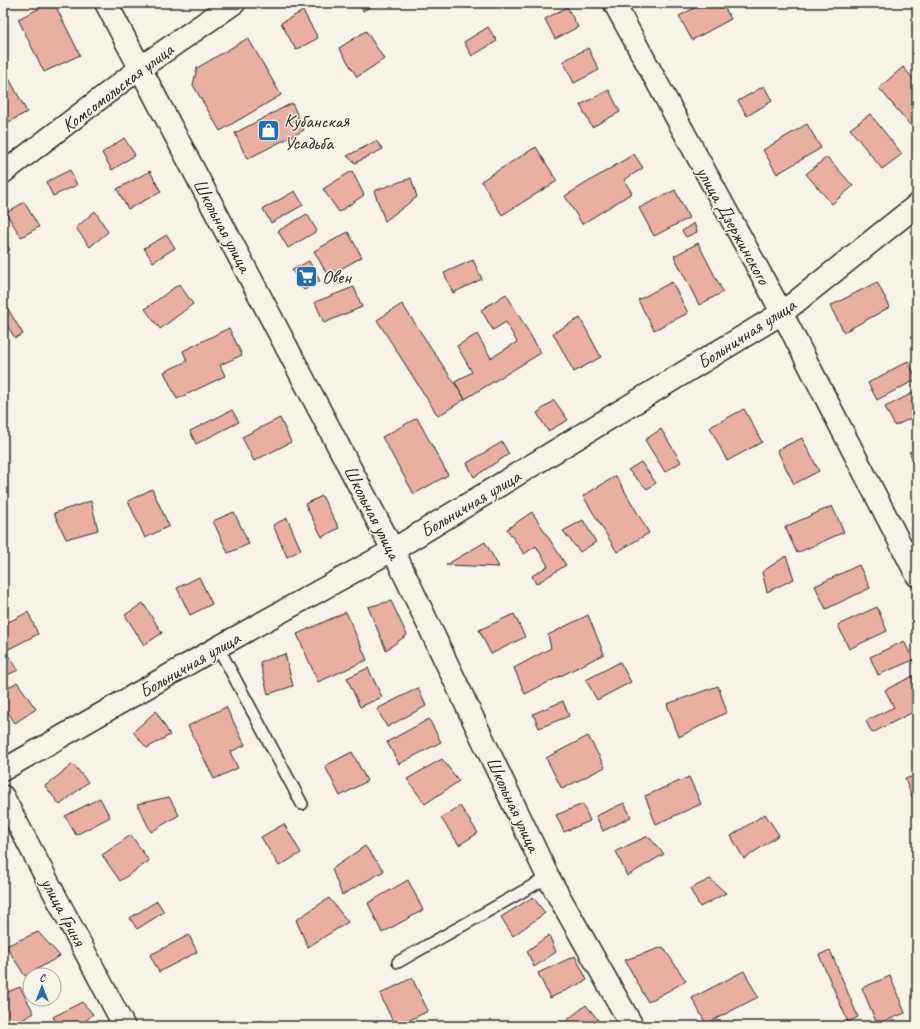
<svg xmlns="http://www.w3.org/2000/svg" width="920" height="1029" font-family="Caveat,sans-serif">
<rect width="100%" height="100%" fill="#f7f3e8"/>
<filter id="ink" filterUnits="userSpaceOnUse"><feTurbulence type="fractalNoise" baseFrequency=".025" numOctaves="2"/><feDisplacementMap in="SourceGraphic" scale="8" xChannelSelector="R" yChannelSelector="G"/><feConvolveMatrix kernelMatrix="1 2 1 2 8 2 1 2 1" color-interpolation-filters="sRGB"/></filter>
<g filter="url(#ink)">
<path fill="#e9b0a2" stroke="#2b2b2b" d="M3 3H15L3 9Z
M50 3H54L80 55 44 72 18 19Z
M358 3H377L363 11Z
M704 3H722L731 19 692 40 679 16Z
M567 7 578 27 555 39 545 19Z
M303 11 318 38 296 50 281 23Z
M488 27 497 41 472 56 464 42Z
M366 31 384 59 357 77 339 48Z
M248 38 281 95 220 131 193 85 197 68Z
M588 48 599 70 574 83 563 61Z
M903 67 917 83V121L911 126 879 88Z
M3 69H4L27 112 3 125Z
M764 86 772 101 747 116 738 101Z
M609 90 620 112 592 127 580 105Z
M292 103 304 130 247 159 235 133Z
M870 114 902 154 882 169 850 129Z
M807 124 821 148 777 174 763 150Z
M124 138 135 155 112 170 102 153Z
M376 141 383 149 355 163 347 156Z
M536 147 557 181 502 215 481 181Z
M634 154 643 168 624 180 632 193 582 224 565 196Z
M827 157 853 186 832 204 806 174Z
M70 170 77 185 53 196 46 182Z
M150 171 161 192 128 209 117 189Z
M352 171 364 195 339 212 323 189Z
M411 178 417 197 385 221 374 191Z
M675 190 689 218 654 236 639 208Z
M295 191 303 205 271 223 263 209Z
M24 202 39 227 21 237 6 213Z
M95 211 108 232 90 247 76 228Z
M307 214 317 231 288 248 278 231Z
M694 223 697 232 686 237 682 231Z
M348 232 362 257 328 276 314 251Z
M167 235 175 248 153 262 144 248Z
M3 239 10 250 3 254Z
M698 243 723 292 699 305 674 256Z
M473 260 482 279 453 293 444 273Z
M309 261 320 281 304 290 292 270Z
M672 282 688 313 654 330 638 300Z
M877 282 890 307 844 332 830 306Z
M179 284 193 304 160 329 145 309Z
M354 287 362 307 324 323 315 302Z
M506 294 541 353 465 399 455 382 472 372 457 346 477 334 491 358 517 342 506 322 493 330 481 310Z
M3 301 23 334 15 338 3 319Z
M402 304 465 399 438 416 377 320Z
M580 318 601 357 574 372 553 333Z
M229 328 242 355 220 365 225 376 177 399 164 372 187 361 183 351Z
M908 361 917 379 877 400 868 383Z
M917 391V415L895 426 885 407Z
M554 400 568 420 548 431 537 413Z
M744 409 762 442 727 461 710 427Z
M232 410 239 422 196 444 190 431Z
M280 418 291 442 254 461 242 437Z
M417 418 448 475 414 494 382 437Z
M661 429 681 462 665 472 645 440Z
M802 438 819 471 794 484 777 450Z
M502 442 509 454 474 477 467 463Z
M917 448V466L909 452Z
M641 462 656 483 647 489 628 470Z
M616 476 649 533 617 552 583 496Z
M152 489 169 526 145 538 128 501Z
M322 496 339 528 322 537 305 504Z
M91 501 98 530 66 539 54 513Z
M832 506 844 532 797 553 785 527Z
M234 512 249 544 228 553 213 521Z
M532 512 566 565 536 584 532 576 548 566 536 546 524 554 507 529Z
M287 518 301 550 287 557 273 525Z
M583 520 596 542 580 552 563 531Z
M485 542 499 567 446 565Z
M786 556 794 579 767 592 762 572Z
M859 565 870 588 826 609 815 586Z
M199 577 212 604 190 615 177 588Z
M391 601 407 635 386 650 368 607Z
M143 603 162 633 144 645 125 615Z
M877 607 887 631 849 649 838 625Z
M28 612 38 634 3 652V625Z
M346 612 367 660 318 682 297 634Z
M514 614 525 637 491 654 479 630Z
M588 615 604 654 525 694 514 668 551 648 548 635Z
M904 641 913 660 878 675 870 657Z
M285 654 293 686 268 694 260 662Z
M10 657 18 670 3 677V660Z
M620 662 631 682 597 700 586 680Z
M368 668 382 697 360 707 347 678Z
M917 674V710L872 733 866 721 894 707 885 690Z
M17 682 36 709 15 723 3 705V691Z
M718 686 727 712 679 737 667 704Z
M418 688 426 706 387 727 377 709Z
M563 701 569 716 539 728 533 714Z
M226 707 245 745 230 752 238 768 214 779 188 726Z
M156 711 170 735 147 748 133 732Z
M429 719 441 742 399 764 387 742Z
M588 736 605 767 562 789 546 758Z
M352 752 367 781 340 796 325 766Z
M442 759 459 781 425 804 407 779Z
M73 764 88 782 60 805 45 786Z
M917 775V797L913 799 905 779Z
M689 777 701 804 656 824 645 796Z
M169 797 179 815 151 832 137 804Z
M100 798 110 817 76 835 65 816Z
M624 803 631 817 603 831 596 816Z
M583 804 590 821 564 832 556 815Z
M460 806 478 833 459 845 441 818Z
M765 814 779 835 744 859 731 836Z
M284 824 301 853 279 866 261 837Z
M131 835 149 861 120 881 102 855Z
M648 836 664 854 627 876 616 851Z
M3 837 8 846 3 848Z
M365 846 384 871 342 895 332 869Z
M710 879 726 893 700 907 690 889Z
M408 880 423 910 382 933 368 903Z
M533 897 545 913 513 936 501 917Z
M329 898 348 922 308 947 296 920Z
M157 901 164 912 137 929 130 918Z
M38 932 60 956 25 976 6 946Z
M189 935 197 952 159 972 150 955Z
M549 935 556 952 534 967 527 951Z
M663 947 686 981 648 1002 625 960Z
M830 950 858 1017 848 1022 819 955Z
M575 956 587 980 550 998 538 973Z
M744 971 758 997 706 1024 692 998Z
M890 976 905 1013 877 1024 862 988Z
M412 978 428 1011 398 1026H395L380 994Z
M20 987 34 1013 12 1026H3V994Z
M82 1002 93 1014 80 1026H59L53 1017Z
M586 1005 603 1026H560Z
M262 1020 265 1026H252Z"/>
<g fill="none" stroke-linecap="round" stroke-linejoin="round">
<defs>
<path id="lane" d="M218 647 302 804
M398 962 548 877"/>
<path id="street" d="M614 3 782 313 917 576
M3 173 140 68
M3 770 218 647 393 550
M3 796 124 1026"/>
<path id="secondary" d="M106 3 393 550 548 877 632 1026
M140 68 234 3
M393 550 782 313 917 205"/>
</defs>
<use href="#lane" stroke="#2b2b2b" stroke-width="14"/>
<use href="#street" stroke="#2b2b2b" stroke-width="24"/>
<use href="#secondary" stroke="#2b2b2b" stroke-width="25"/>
<use href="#lane" stroke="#f7f3e8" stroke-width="11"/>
<use href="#street" stroke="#f7f3e8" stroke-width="21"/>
<use href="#secondary" stroke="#f7f3e8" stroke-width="22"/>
</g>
</g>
<defs>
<symbol id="shop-square" viewBox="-11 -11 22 22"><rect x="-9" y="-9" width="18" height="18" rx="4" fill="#1f6fb2" stroke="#f7f3e8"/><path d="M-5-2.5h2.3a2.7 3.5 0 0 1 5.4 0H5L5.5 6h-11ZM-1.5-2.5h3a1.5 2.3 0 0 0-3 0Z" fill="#fff"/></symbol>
<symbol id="supermarket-square" viewBox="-11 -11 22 22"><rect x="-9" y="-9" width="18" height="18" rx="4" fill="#1f6fb2" stroke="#f7f3e8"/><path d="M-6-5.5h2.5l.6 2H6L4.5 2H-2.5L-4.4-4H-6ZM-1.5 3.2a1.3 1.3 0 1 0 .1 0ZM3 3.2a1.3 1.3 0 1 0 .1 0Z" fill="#fff"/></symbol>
</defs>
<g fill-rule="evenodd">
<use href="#shop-square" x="256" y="118" width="25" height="25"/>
<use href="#supermarket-square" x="294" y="264" width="25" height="25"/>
</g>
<g text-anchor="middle" stroke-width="3" stroke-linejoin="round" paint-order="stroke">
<g font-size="19" fill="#2b2b2b" stroke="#f7f3e8">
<text transform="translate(117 87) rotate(-37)" y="7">Комсомольская улица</text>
<text transform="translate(223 225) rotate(62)" y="7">Школьная улица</text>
<text transform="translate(734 225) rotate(61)" y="7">улица Дзержинского</text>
<text transform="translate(746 333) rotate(-33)" y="7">Больничная улица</text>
<text transform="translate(470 503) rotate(-31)" y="7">Больничная улица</text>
<text transform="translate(373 512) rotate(63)" y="7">Школьная улица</text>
<text transform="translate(189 664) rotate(-30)" y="7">Больничная улица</text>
<text transform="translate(514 804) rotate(65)" y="7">Школьная улица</text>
<text transform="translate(64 911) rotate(62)" y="7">улица Гриня</text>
</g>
<g font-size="19" fill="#2b2b2b" stroke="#f7f3e8" text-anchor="start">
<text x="284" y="127">Кубанская<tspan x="284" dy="22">Усадьба</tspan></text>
<text x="322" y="283">Овен</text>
</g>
</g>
<rect width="920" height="1029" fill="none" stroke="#f7f3e8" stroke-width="16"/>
<rect x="8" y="8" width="904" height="1013" fill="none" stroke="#2b2b2b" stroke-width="1.5" filter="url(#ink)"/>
<g transform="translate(42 987)"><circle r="19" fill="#f7f3e8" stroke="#a5a39c"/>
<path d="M0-3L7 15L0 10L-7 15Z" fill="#1f6fb2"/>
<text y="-6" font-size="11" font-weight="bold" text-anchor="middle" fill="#2b2b2b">С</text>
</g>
</svg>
